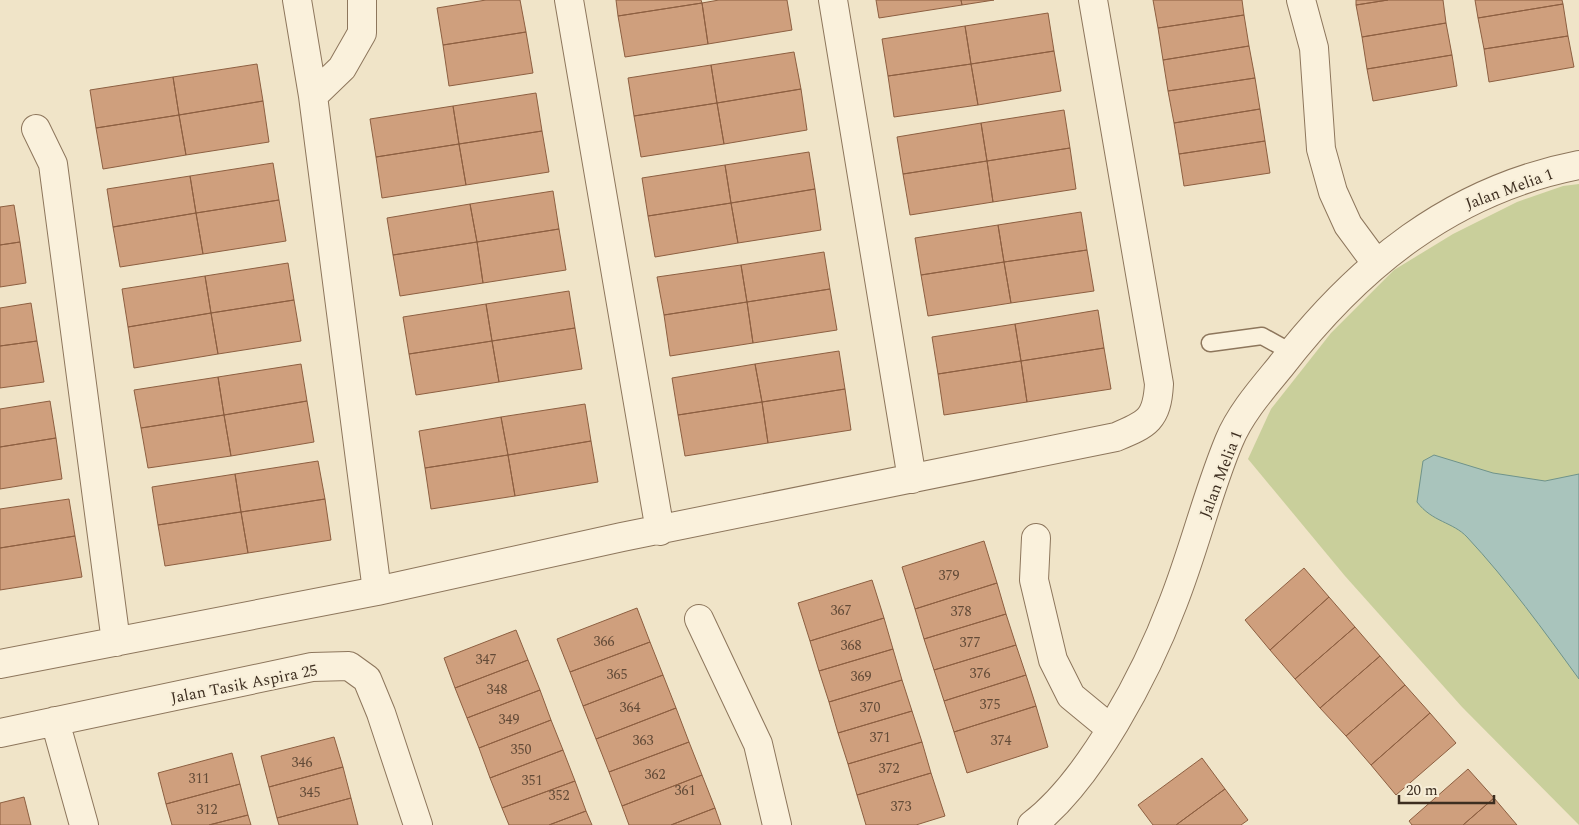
<svg xmlns="http://www.w3.org/2000/svg" width="1579" height="825" font-family="Spectral,serif">
<rect width="100%" height="100%" fill="#f0e4c8"/>
<path fill="#c9cf9b" d="M1579 184V825L1462 707 1345 576 1248 459 1271 409 1331 333 1394 270 1453 234 1517 202 1563 186Z"/>
<path fill="#a9c4bc" stroke="#6f938a" d="M1434 455 1493 473 1545 481 1579 474V679C1544 631 1508 581 1467 537 1453 522 1432 522 1417 502L1423 461Z"/>
<path fill="#cf9f7d" stroke="#8d5f41" d="M486 0H520L526 32 443 45 437 8Z
M616 0H701L702 3 618 16Z
M719 0H787L792 30 708 44 702 3Z
M876 0H961L962 5 879 18Z
M961 0H994L962 5Z
M1153 0H1242L1244 15 1158 28Z
M1356 0H1388L1356 5Z
M1388 0H1443L1446 23 1362 37 1356 5Z
M1475 0H1562L1563 4 1478 18Z
M702 3 708 44 625 57 618 16Z
M1563 4 1568 36 1484 49 1478 18Z
M1048 13 1054 51 971 64 965 26Z
M1244 15 1249 46 1163 60 1158 28Z
M1446 23 1452 55 1367 69 1362 37Z
M965 26 971 64 888 76 882 39Z
M526 32 533 73 449 86 443 45Z
M1568 36 1574 67 1489 82 1484 49Z
M1249 46 1255 78 1168 91 1163 60Z
M1054 51 1061 91 978 105 971 64Z
M794 52 801 89 717 103 711 65Z
M1452 55 1457 86 1373 101 1367 69Z
M257 64 263 101 179 115 173 77Z
M971 64 978 105 894 117 888 76Z
M711 65 717 103 634 116 628 78Z
M173 77 179 115 96 128 90 90Z
M1255 78 1260 109 1174 123 1168 91Z
M801 89 807 130 724 144 717 103Z
M536 93 542 131 459 144 453 106Z
M263 101 269 142 186 155 179 115Z
M717 103 724 144 641 157 634 116Z
M453 106 459 144 376 157 370 119Z
M1260 109 1265 141 1179 154 1174 123Z
M1064 110 1070 148 987 161 981 123Z
M179 115 186 155 103 169 96 128Z
M981 123 987 161 903 174 897 137Z
M542 131 549 172 466 185 459 144Z
M1265 141 1270 173 1184 186 1179 154Z
M459 144 466 185 382 198 376 157Z
M1070 148 1076 189 993 202 987 161Z
M809 152 815 189 731 203 725 165Z
M987 161 993 202 910 215 903 174Z
M273 163 279 200 196 213 190 176Z
M725 165 731 203 648 216 642 178Z
M190 176 196 213 113 227 107 189Z
M815 189 821 230 738 243 731 203Z
M553 191 559 229 477 242 470 204Z
M279 200 286 241 203 254 196 213Z
M731 203 738 243 655 257 648 216Z
M470 204 477 242 393 255 387 218Z
M14 205 20 242 0 245V207Z
M1081 212 1087 250 1004 262 998 225Z
M196 213 203 254 120 267 113 227Z
M998 225 1004 262 921 275 915 238Z
M559 229 566 270 483 283 477 242Z
M20 242 26 283 0 287V245Z
M477 242 483 283 400 296 393 255Z
M1087 250 1094 291 1011 303 1004 262Z
M824 252 830 289 747 302 741 265Z
M1004 262 1011 303 928 316 921 275Z
M288 263 294 300 211 313 205 276Z
M741 265 747 302 664 315 657 277Z
M205 276 211 313 128 327 122 289Z
M830 289 837 330 753 343 747 302Z
M569 291 575 328 492 341 486 304Z
M294 300 301 341 218 354 211 313Z
M747 302 753 343 670 356 664 315Z
M31 303 37 341 0 346V308Z
M486 304 492 341 409 354 403 317Z
M1098 310 1104 348 1021 361 1015 324Z
M211 313 218 354 134 368 128 327Z
M1015 324 1021 361 938 374 932 337Z
M575 328 582 369 499 382 492 341Z
M37 341 44 382 0 388V346Z
M492 341 499 382 416 395 409 354Z
M1104 348 1111 389 1027 402 1021 361Z
M839 351 845 389 762 402 755 364Z
M1021 361 1027 402 944 415 938 374Z
M301 364 307 401 224 415 218 377Z
M755 364 762 402 678 415 672 378Z
M218 377 224 415 141 428 134 390Z
M845 389 851 430 768 443 762 402Z
M50 401 56 438 0 447V409Z
M307 401 314 442 231 456 224 415Z
M762 402 768 443 685 456 678 415Z
M585 404 591 441 508 455 501 417Z
M224 415 231 456 148 468 141 428Z
M501 417 508 455 425 468 419 431Z
M56 438 62 479 0 489V447Z
M591 441 598 482 515 496 508 455Z
M508 455 515 496 431 509 425 468Z
M318 461 325 499 241 512 235 474Z
M235 474 241 512 158 525 152 487Z
M69 499 75 536 0 548V509Z
M325 499 331 540 248 553 241 512Z
M241 512 248 553 165 566 158 525Z
M75 536 82 577 0 590V548Z
M984 541 997 583 915 609 902 567Z
M1304 568 1329 597 1270 650 1245 620Z
M872 580 884 618 810 641 798 603Z
M997 583 1006 614 924 639 915 609Z
M1329 597 1355 627 1295 679 1270 650Z
M637 608 650 642 570 672 557 639Z
M1006 614 1016 645 934 670 924 639Z
M884 618 893 649 819 671 810 641Z
M1355 627 1380 656 1320 708 1295 679Z
M516 630 528 660 455 688 444 658Z
M650 642 663 675 583 706 570 672Z
M1016 645 1026 675 944 701 934 670Z
M893 649 902 680 829 702 819 671Z
M1380 656 1405 685 1346 736 1320 708Z
M528 660 540 690 467 718 455 688Z
M663 675 676 708 596 739 583 706Z
M1026 675 1036 706 954 732 944 701Z
M902 680 912 711 838 733 829 702Z
M1405 685 1430 713 1371 765 1346 736Z
M540 690 551 720 479 748 467 718Z
M1036 706 1048 747 967 773 954 732Z
M676 708 689 742 609 772 596 739Z
M912 711 922 742 848 764 838 733Z
M1430 713 1456 743 1396 795 1371 765Z
M551 720 563 750 490 778 479 748Z
M334 737 343 767 269 787 261 756Z
M689 742 702 775 622 806 609 772Z
M922 742 931 773 857 795 848 764Z
M563 750 575 781 502 808 490 778Z
M232 753 240 784 166 804 158 773Z
M1202 758 1225 789 1176 825H1153L1138 805Z
M343 767 351 798 277 818 269 787Z
M1468 769 1494 798 1463 825H1412L1409 821Z
M931 773 945 816 916 825H866L857 795Z
M702 775 715 808 671 825H629L622 806Z
M575 781 586 811 549 825H509L502 808Z
M240 784 248 815 209 825H172L166 804Z
M1225 789 1248 820 1241 825H1176Z
M24 797 31 825H0V803Z
M351 798 358 825H279L277 818Z
M1494 798 1517 825H1463Z
M715 808 721 825H671Z
M586 811 592 825H549Z
M248 815 251 825H209Z"/>
<g fill="none" stroke-linecap="round" stroke-linejoin="round">
<defs>
<path id="lane" d="M1210 343 1262 336 1291 352"/>
<path id="street" d="M297 0 313 96 342 68 362 33V0
M569 0 660 531
M833 0 912 479
M1301 0 1314 48 1321 149 1333 192 1348 225 1376 263
M313 96 377 591
M36 129 53 164 116 642
M1036 538 1034 580 1053 660 1071 696 1111 729
M699 619 758 744 777 825
M0 664 377 591 622 537 1116 437C1147 424 1157 420 1159 384L1093 0
M55 721 84 825
M0 733 312 667 349 666 367 679 381 713 418 825
M1032 825C1091 780 1147 672 1173 603 1194 550 1207 494 1229 441 1240 414 1262 389 1280 367 1358 266 1451 190 1579 165"/>
</defs>
<use href="#lane" stroke="#8d765c" stroke-width="19"/>
<use href="#street" stroke="#8d765c" stroke-width="30"/>
<use href="#lane" stroke="#faf1dc" stroke-width="16"/>
<use href="#street" stroke="#faf1dc" stroke-width="28"/>
</g>
<g text-anchor="middle" stroke-width="4" stroke-linejoin="round" paint-order="stroke">
<g font-size="14" fill="#624a37">
<text x="949" y="580">379</text>
<text x="841" y="615">367</text>
<text x="961" y="616">378</text>
<text x="604" y="646">366</text>
<text x="970" y="647">377</text>
<text x="851" y="650">368</text>
<text x="486" y="664">347</text>
<text x="980" y="678">376</text>
<text x="617" y="679">365</text>
<text x="861" y="681">369</text>
<text x="497" y="694">348</text>
<text x="990" y="709">375</text>
<text x="630" y="712">364</text>
<text x="870" y="712">370</text>
<text x="509" y="724">349</text>
<text x="880" y="742">371</text>
<text x="643" y="745">363</text>
<text x="1001" y="745">374</text>
<text x="521" y="754">350</text>
<text x="302" y="767">346</text>
<text x="889" y="773">372</text>
<text x="655" y="779">362</text>
<text x="199" y="783">311</text>
<text x="532" y="785">351</text>
<text x="685" y="795">361</text>
<text x="310" y="797">345</text>
<text x="559" y="800">352</text>
<text x="901" y="811">373</text>
<text x="207" y="814">312</text>
</g>
<g font-size="16" fill="#3d2e20" stroke="#f7eed8">
<text transform="translate(1509 188) rotate(-20)" y="6">Jalan Melia 1</text>
<text transform="translate(1220 474) rotate(-69)" y="6">Jalan Melia 1</text>
<text transform="translate(244 683) rotate(-11)" y="6">Jalan Tasik Aspira 25</text>
</g>
</g>
<path d="M1399 795v8h95v-8" fill="none" stroke="#3d2e20" stroke-width="2.5"/>
<text x="1406" y="795" font-size="15" fill="#3d2e20" stroke="#f7eed8" stroke-width="4" paint-order="stroke">20 m</text>
</svg>
